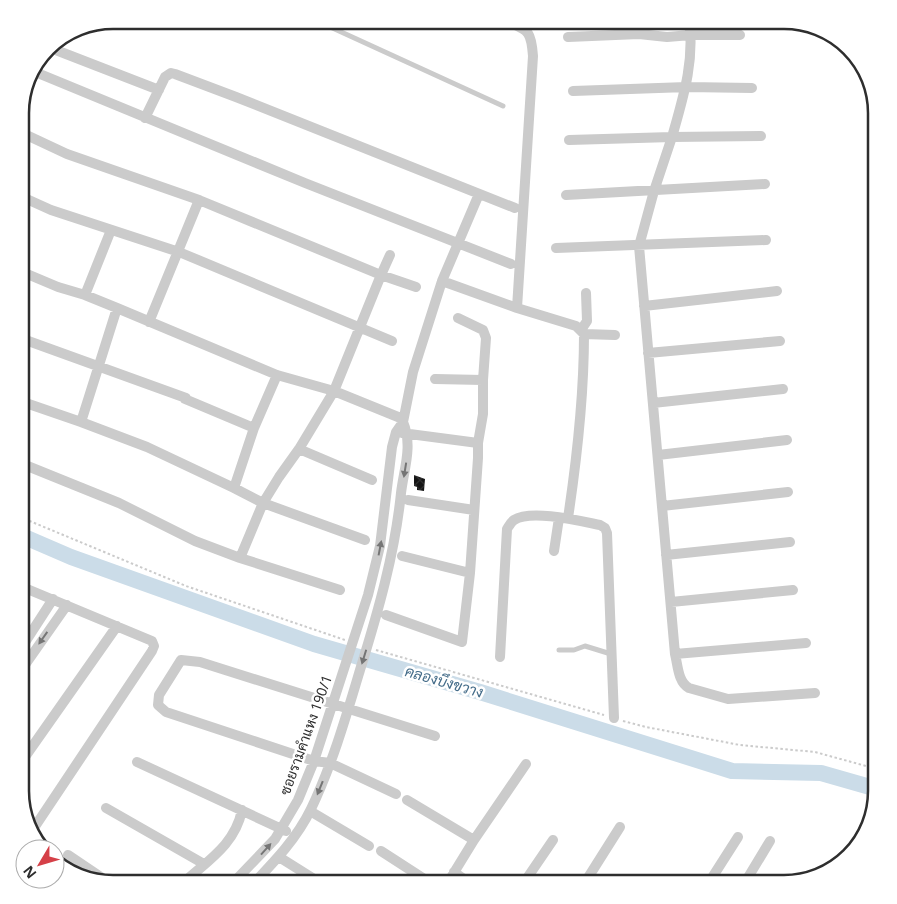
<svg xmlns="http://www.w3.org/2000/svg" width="897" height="904" font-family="'Noto Sans',Sarabun,sans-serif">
<defs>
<pattern id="building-cross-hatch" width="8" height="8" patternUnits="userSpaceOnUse" patternTransform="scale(1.25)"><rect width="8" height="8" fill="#151515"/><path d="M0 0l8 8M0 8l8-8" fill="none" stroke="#2f2f2f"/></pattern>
</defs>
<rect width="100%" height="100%" fill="#fff"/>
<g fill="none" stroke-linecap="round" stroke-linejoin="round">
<path stroke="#cbdce8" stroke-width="16" d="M20 535 71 557 314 644 480 692 732 771 821 773 877 789"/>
</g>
<path fill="url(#building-cross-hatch)" d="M414 475 425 479 424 491 417 490V487L414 486Z"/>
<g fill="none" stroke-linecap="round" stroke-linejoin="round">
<path stroke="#cbcbcb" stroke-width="2" stroke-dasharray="2.5 2.5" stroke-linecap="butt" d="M20 517 186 586 345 640
M376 650 604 715
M623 721 646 727 740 745 815 752 877 769"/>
<path stroke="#cbcbcb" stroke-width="5" d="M315 20 503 106
M559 650H574L585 646 611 654"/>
<path stroke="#cbcbcb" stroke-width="10" d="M504 20C528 31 531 29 533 56L517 308
M616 20 639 34 667 37 691 35H740
M568 37 639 34
M48 47 159 90
M40 59 35 70 40 74 305 183 511 264
M573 91 687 87 752 88
M145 118 165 77 171 73 175 74 236 97 515 208
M20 132 67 154 199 200 381 275 390 255
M761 136 672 137 654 191 639 246 675 654C678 666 678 682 689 688L728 699 815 693
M569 140 672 137C683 98 695 61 689 20
M566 195 765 184
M20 196 51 210 179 252 392 341
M556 248 766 240
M20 271 58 287 85 295 117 308 277 375 334 391 403 419
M442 281 517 308 576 326 584 334C584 396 577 458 568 518
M85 295 111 230
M644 306 777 291
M149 322 199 200
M581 330 587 321 586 293
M584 334 615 335
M20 338 186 398
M648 353 780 341
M435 379 483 380
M185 399 254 428
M20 401 81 422 147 447 234 488 263 503 365 540
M653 403 783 389
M81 422 117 308
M402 433 478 443
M299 449 372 480
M658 455 787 440
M20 463 119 503 195 541 240 558 340 590
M234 488 254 428 277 375
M408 500 474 510
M662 506 788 492
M554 551 559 518
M666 555 790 542
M402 556 470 573
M240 558 263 503 279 477 299 449 334 391 381 275 416 287
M20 586 152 641 154 646 152 651 34 828
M671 602 793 590
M386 615 462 642 470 573 478 458V443L483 414V380L486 338 483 330 458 318
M20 650 53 599
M675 654 806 643
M500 657 507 529C509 526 511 522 514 520 531 509 580 521 600 525L605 528 607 533 614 718
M20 672 67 605
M137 762 286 831
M20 764 117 626
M396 794 330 763 314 761 166 712 158 705 159 695 181 660 200 662 435 736
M407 800 474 840
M106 808 204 864
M310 811 369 846
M381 851 432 884
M68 855 111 884
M279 857 322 884
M454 872 471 884
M182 884C207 861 235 845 242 810
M232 884 275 839 298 800 314 761 368 595 380 546 392 447 396 432 403 422 413 372 442 281 479 194
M253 884C275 861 297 838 311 809 332 765 346 717 360 670 378 612 395 553 401 493 404 468 413 446 403 422
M447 884 474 840 526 764
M523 884 553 840
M584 884 620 827
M708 884 738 837
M744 884 770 841"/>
</g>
<defs><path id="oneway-solid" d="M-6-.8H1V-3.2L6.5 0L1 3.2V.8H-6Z" transform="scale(1.25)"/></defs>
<g fill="#757575">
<use href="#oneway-solid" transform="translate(405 470) rotate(99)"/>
<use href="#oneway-solid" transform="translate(380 548) rotate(-79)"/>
<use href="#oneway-solid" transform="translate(43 638) rotate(125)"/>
<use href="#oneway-solid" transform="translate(364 657) rotate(107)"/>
<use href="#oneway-solid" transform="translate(320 788) rotate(112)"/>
<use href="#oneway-solid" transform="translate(266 849) rotate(-48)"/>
</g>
<g text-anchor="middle" stroke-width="5" stroke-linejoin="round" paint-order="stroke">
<g font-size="14" fill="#2e2e2e" stroke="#fff">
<text transform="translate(306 735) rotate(-70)" y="5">ซอยรามคำแหง 190/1</text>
</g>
<g font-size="15" font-style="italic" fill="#446c89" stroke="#fff">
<text transform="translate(444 682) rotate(16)" y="5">คลองบึงขวาง</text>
</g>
</g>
<path d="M0 0H897V904H0ZM113 29H784A84 84 0 0 1 868 113V791A84 84 0 0 1 784 875H113A84 84 0 0 1 29 791V113A84 84 0 0 1 113 29Z" fill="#fff" fill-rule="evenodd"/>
<path fill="none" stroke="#2e2e2e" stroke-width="2.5" d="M113 29H784A84 84 0 0 1 868 113V791A84 84 0 0 1 784 875H113A84 84 0 0 1 29 791V113A84 84 0 0 1 113 29Z"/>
<g transform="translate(40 864) rotate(232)"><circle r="24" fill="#ffffff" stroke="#ababab"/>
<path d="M0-4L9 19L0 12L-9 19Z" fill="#d54048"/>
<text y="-8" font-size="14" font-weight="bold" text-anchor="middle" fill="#2e2e2e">N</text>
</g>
</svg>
